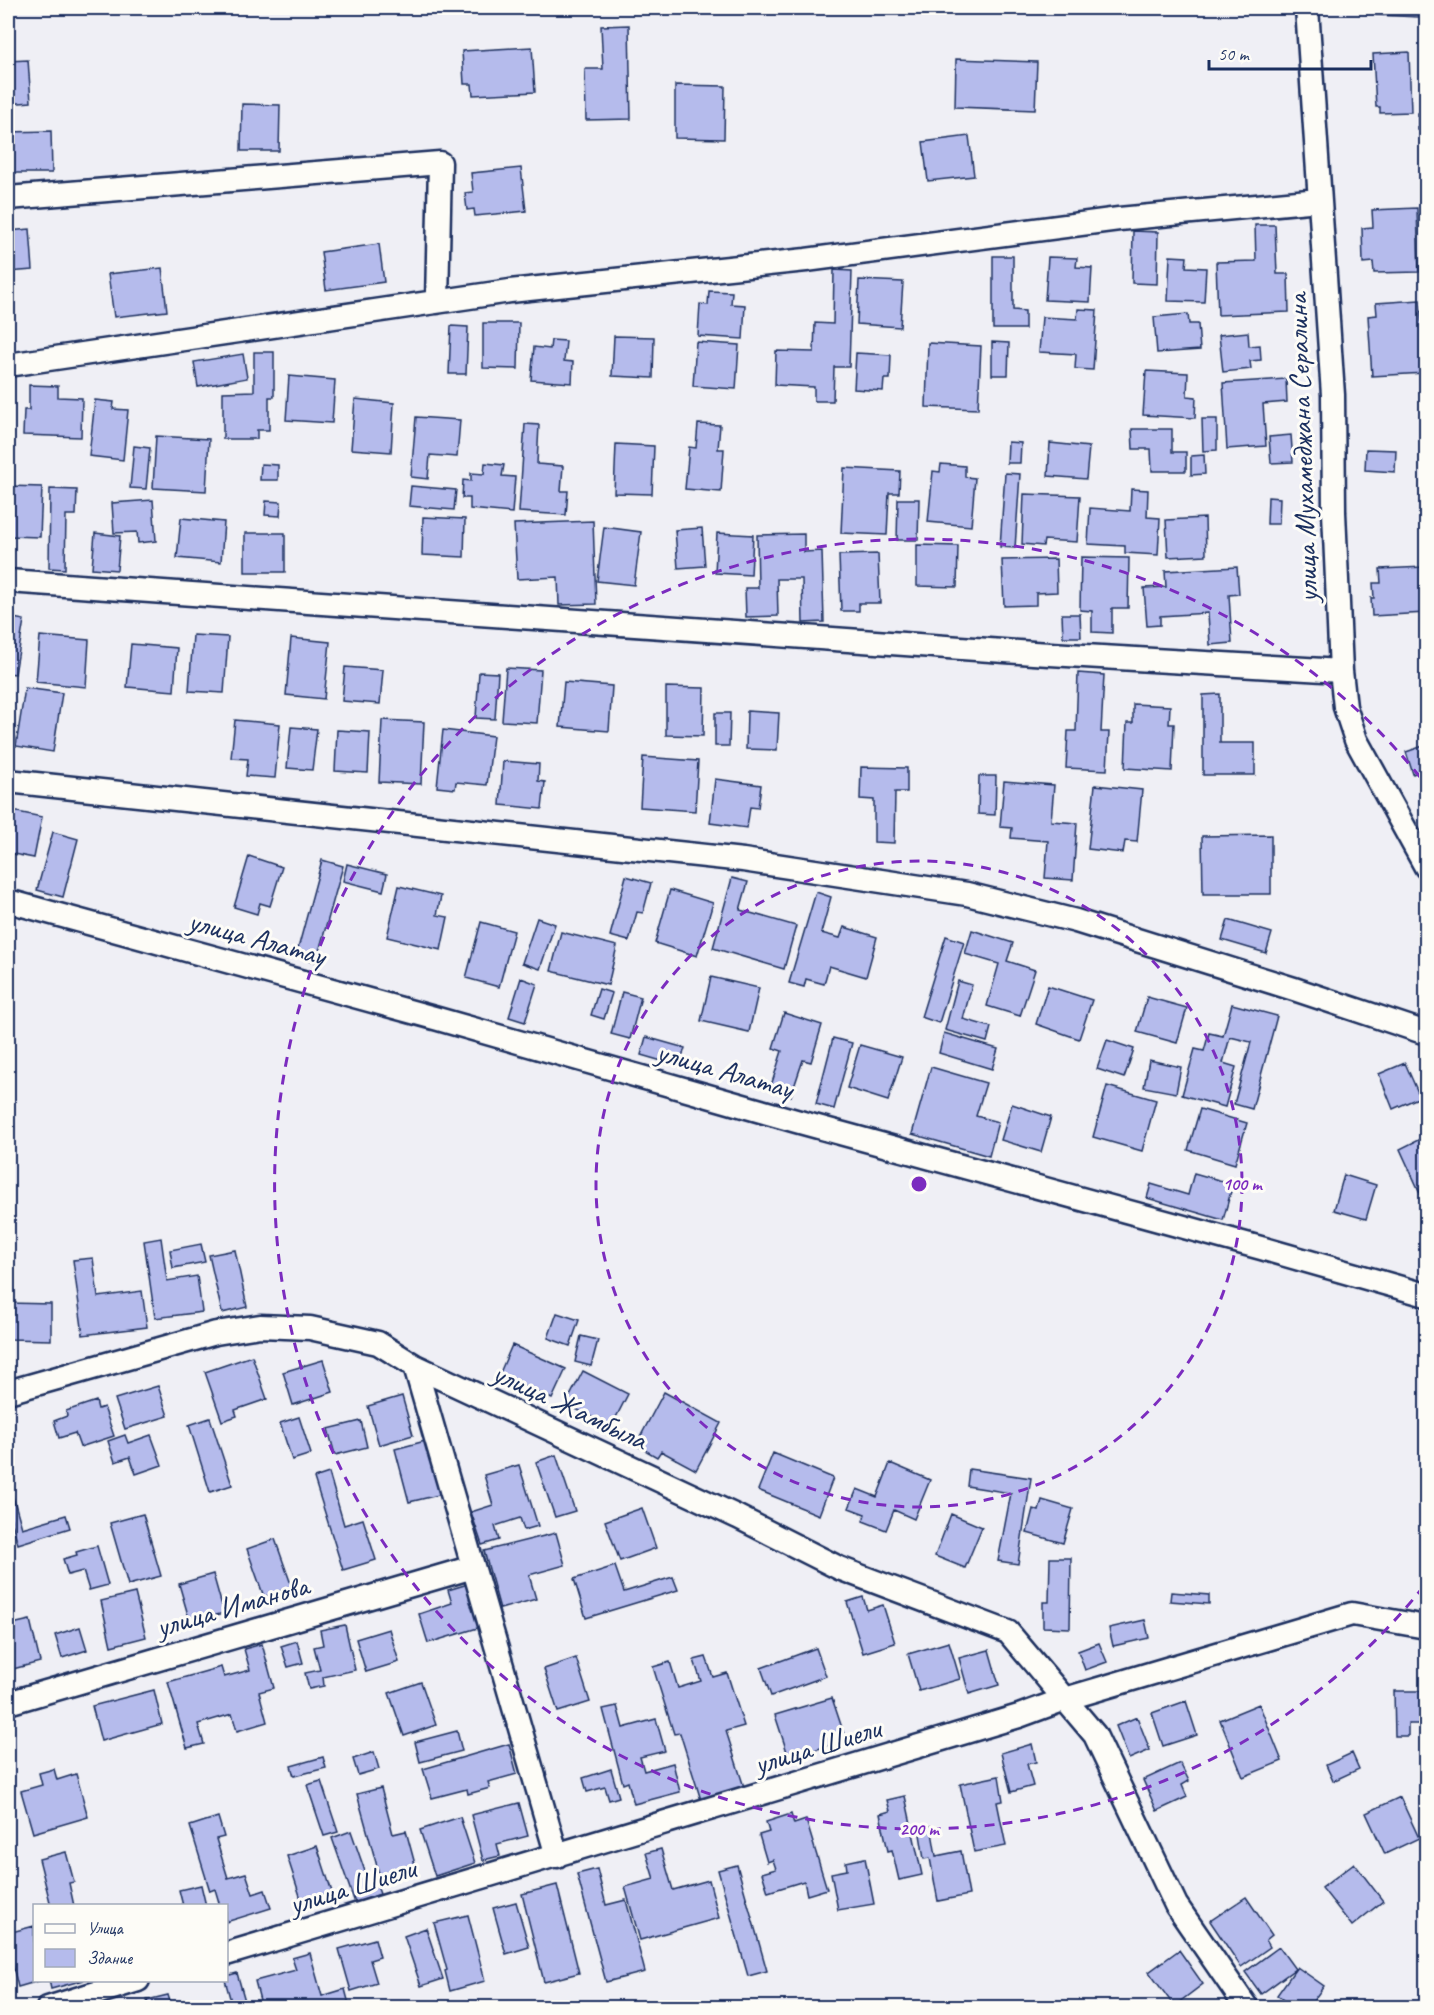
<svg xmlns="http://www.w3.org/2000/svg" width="1434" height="2015" font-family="Caveat,sans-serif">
<rect width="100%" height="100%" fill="#efeff5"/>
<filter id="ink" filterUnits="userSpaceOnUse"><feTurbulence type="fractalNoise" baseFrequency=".0167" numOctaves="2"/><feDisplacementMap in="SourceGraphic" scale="12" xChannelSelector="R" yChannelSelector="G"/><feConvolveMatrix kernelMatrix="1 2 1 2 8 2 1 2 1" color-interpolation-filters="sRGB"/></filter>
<g filter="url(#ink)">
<path fill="#b5bbec" stroke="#1b2f5e" stroke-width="1.5" d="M1377 8H1420L1419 17 1376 15Z
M629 25 631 119 586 120 585 69H603L601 26Z
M1426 42V63H1424L1423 43Z
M532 47 535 92 473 95 472 84H464L462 51Z
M1409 52 1411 112 1380 113V107H1376L1373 54Z
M956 59 1037 62 1035 110 955 107Z
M28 60 31 102 8 104V61Z
M675 85 725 86 724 139 675 138Z
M242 104 280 105 279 151H241Z
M1418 113H1426V130H1418Z
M51 131 52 173H8V132Z
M969 136 974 176 928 181 923 142Z
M521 168 526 211 475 216 474 209 467 210 465 193 473 192 471 173Z
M1417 208 1419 272 1374 273 1373 262 1363 263 1362 228 1373 227 1372 210Z
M1255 225H1275L1277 274H1288L1289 312 1218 315 1216 262 1256 261Z
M30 229 33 270 8 272V231Z
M1133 231 1158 232 1157 284 1132 283Z
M379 244 384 282 326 290 321 252Z
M993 256H1013V310L1025 311V329H993Z
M1170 256 1187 257 1186 267 1206 268 1204 302 1168 301Z
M1048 257 1077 258 1076 267 1092 268 1090 302 1045 300Z
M162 268 167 311 114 317 108 274Z
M834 270 852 271 849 367H834L833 401H814V387L775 385 776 351 814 352 815 323 833 324Z
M859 280 903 282 900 327 857 324Z
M709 291 732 292 731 304 745 305 743 339 698 336 700 304 708 305Z
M1420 300 1425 373 1372 376 1368 316 1377 315 1376 303Z
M1078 309 1097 310 1093 370 1075 369 1076 354 1039 352 1042 317 1077 319Z
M1188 314 1189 324H1198L1200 350 1157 353 1154 317Z
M483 323H519L518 369 483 368Z
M451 326 468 327 466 374H449Z
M1248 332 1249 346 1260 345 1261 360 1250 361 1251 369 1223 372 1219 335Z
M614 336 654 337 653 378 612 376Z
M551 340 566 341 564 361 573 362 572 383 531 380 534 347 550 349Z
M696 342 739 345 736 389 693 386Z
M992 342 1009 343 1008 375H992Z
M928 343 981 346 978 409 926 407Z
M254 352H274V397H269V430H257V439H223V392L254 391Z
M856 353 891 355 890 379H884L883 391 854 389Z
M243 354 247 378 198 387 194 362Z
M1146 371 1188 373 1187 396 1196 397 1195 418 1143 415Z
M289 376 335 380 332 423 286 420Z
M1286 379 1287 402 1263 404 1266 446 1227 449 1223 383Z
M29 385 58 386V397L82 398 81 437 23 435 24 410H29Z
M355 399 394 403 391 452 351 449Z
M95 400 114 402 113 409 128 410 123 460 89 456Z
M416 417 460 420 457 457 430 455 428 479 411 477Z
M1202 419H1217V450L1203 451Z
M525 424 539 425 537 464 563 466 561 491H568L566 515 519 512Z
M698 424 720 425 718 449H724L721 492 685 489 689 447 696 448Z
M1132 429H1172V452H1186V471H1152L1151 449H1133Z
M1291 435 1293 462 1271 463 1269 437Z
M156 436 209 439 206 491 153 488Z
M1008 442 1021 443 1020 463H1007Z
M1050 443 1089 447 1086 479 1048 476Z
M616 444 654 446 652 494 614 493Z
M134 446 150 448 146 489 130 488Z
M1366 449 1396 450 1395 472 1365 470Z
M1204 455 1205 474 1191 475V456Z
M485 463 504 465 502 476 515 477 512 513 470 509V498H462L463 480 471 481V473L484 474Z
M261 464 278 465V480H260Z
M941 464 965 466V477L975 478 971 526 928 522 933 471 940 472Z
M844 468 900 471 899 493H889L887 535 841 533Z
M1005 473 1020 474 1015 548 1000 547Z
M8 486 42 487 40 537 8 536Z
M411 486 456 490 454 510 409 506Z
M50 489 77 490 76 515H66L65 569 49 568Z
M1131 489 1148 490 1147 517 1160 518 1158 555 1125 553V546L1088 544 1090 508 1130 511Z
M1024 494 1080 496 1077 542 1044 540 1043 546 1022 544Z
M1268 497 1280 498 1279 524H1267Z
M898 499H919L918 540H897Z
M153 500 156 541 138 543 137 532 114 533 112 503Z
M266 501 281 502 280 516 265 515Z
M423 517 465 519 464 557 422 555Z
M181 518 224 522 221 562 177 558Z
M1205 518 1206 555 1168 557 1166 520Z
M593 521 596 604 559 605 558 577 517 579 514 524Z
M604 527 641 532 634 585 597 581Z
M702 528 705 566 678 568 675 530Z
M95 533 120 536 117 570 92 568Z
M245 533H285V572H245Z
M717 533 753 535 751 575 715 573Z
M804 534V552L822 551 824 622 803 623 802 579H777L778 616 746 617 745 588H758L757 535Z
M917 545 958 546 957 587 917 586Z
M878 554 880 603H859V611H841L839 555Z
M1081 557 1129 558 1128 608H1112V633L1092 632V611L1080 610Z
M1056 559 1057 592 1036 593V605L1004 606 1002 560Z
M1237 567 1239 594 1229 595 1232 643 1210 645 1208 613 1160 616V625L1147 626 1144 588 1166 587 1165 571Z
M1425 567 1426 613 1372 616 1371 598H1374L1373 583H1381L1380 569Z
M1062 614H1080L1081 637H1063Z
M8 617 24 620 15 674 8 673Z
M193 635 228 637 224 693 189 691Z
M40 636 89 640 86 687 36 682Z
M291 638 330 642 324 699 286 695Z
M131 644 177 648 174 691 127 687Z
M345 667 383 670 380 704 342 701Z
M506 668 541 670 537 723 502 721Z
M479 672 498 673 495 719 476 718Z
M1078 673 1104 675 1101 732H1109L1107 770 1066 768 1068 731H1076Z
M564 682 612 686 609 731 560 727Z
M666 687 704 688 703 736 666 735Z
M25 688 62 693 53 752 16 746Z
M1220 694V743H1255V775H1203V695Z
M1133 704 1170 706 1169 724H1174L1172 771 1125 768 1127 723H1133Z
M1426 706V722L1421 707Z
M747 711 779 713 777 750 746 749Z
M715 713H730L729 746H715Z
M235 720 280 724 275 778 246 776 248 759 231 758Z
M382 720 424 722 421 784 379 782Z
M291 727 317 729 312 770 287 768Z
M337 730 370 732 368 773 335 771Z
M443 730 493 736 487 785 456 782 455 789 437 787Z
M1426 745V769L1413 774 1406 752Z
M643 757 698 761 695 811 640 807Z
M503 761 539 764 538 781 545 782 542 809 500 805Z
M861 767 907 768V792H895L894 843 874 842V800L860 799Z
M979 776H996L995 815 978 814Z
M715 779 761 785 758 808 750 807 747 828 710 823Z
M1004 781 1054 785 1051 821 1077 823 1073 880 1045 878 1048 841 1011 838 1012 828 1000 827Z
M1095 785 1142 790 1137 842 1125 841 1123 853 1088 849Z
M8 810 42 817 34 858 8 853Z
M53 832 78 839 63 897 37 890Z
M1271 835V894H1203L1202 836Z
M249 856 282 867 270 906 260 903 257 914 234 907Z
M322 860 343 866 316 962 296 956Z
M347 864 387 874 383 891 343 881Z
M626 876 651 883 643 913 637 912 629 941 610 936Z
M732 878 748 882 740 910 796 926 784 969 713 948Z
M399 886 441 896 437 915 448 917 441 950 387 937Z
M670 890 713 903 697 956 655 943Z
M816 892 831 897 821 933 840 938 844 927 877 937 866 977 829 966 824 984 806 979 804 987 789 983Z
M537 918 555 924 540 969 522 963Z
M1228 920 1272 933 1266 953 1222 940Z
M481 922 514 931 499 987 466 978Z
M972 930 1013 943 1007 961 1035 970 1020 1016 987 1006 999 964 965 954Z
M561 932 617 946 608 985 551 971Z
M946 936 964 942 939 1023 921 1017Z
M711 977 759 988 749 1032 701 1021Z
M521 978 537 984 525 1022 509 1017Z
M958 981 972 985 963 1019 991 1027 987 1042 945 1030Z
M1048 986 1092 1000 1079 1039 1036 1024Z
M599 989 612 993 604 1019 591 1015Z
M622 992 641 997 630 1039 611 1034Z
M1147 997 1187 1008 1177 1043 1137 1032Z
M1232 1004 1277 1016 1252 1109 1234 1104 1251 1042 1230 1037 1223 1063 1236 1067 1225 1107 1182 1095 1195 1049 1204 1051 1209 1033 1223 1036Z
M784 1013 822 1025 811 1062 803 1060 791 1096 770 1089 782 1051 773 1048Z
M944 1033 998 1049 992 1069 939 1053Z
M646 1037 685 1048 679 1066 641 1055Z
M833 1038 852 1043 834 1109 816 1104Z
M1107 1040 1134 1049 1124 1078 1097 1069Z
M860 1045 902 1057 888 1101 847 1088Z
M1149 1060 1181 1067 1176 1093 1144 1087Z
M1405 1063 1420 1097 1393 1109 1379 1074Z
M931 1067 986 1083 976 1116 998 1122 989 1156 912 1134Z
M1107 1086 1156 1100 1142 1151 1093 1137Z
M1012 1104 1051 1117 1041 1152 1001 1140Z
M1200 1109 1247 1123 1235 1164 1188 1150Z
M1426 1136V1206L1400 1149Z
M1194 1173 1233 1184 1223 1220 1147 1198 1151 1184 1188 1195Z
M1344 1175 1376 1185 1366 1219 1334 1210Z
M161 1238 167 1281 197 1276 202 1312 155 1318 144 1241Z
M201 1244 205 1262 173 1268 170 1250Z
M235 1250 247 1307 222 1313 209 1255Z
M93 1258 98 1297 142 1291 147 1327 83 1335 73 1260Z
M8 1303 51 1304V1340L8 1339Z
M557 1313 579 1320 570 1346 548 1338Z
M581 1336 598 1340 591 1366 575 1362Z
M512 1345 566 1369 552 1399 499 1375Z
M252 1356 267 1399 235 1410 237 1416 222 1421 205 1372Z
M323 1360 333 1392 293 1405 283 1372Z
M583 1371 628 1394 611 1427 566 1404Z
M158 1386 168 1416 125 1429 115 1399Z
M664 1392 721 1423 696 1470 661 1451 657 1457 636 1445Z
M402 1396 413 1435 379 1445 368 1406Z
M96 1401 98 1409 104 1407 114 1436 80 1447 75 1433 59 1438 54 1421 67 1416 66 1411Z
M299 1417 311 1454 292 1460 280 1423Z
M210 1418 232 1485 210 1492 189 1425Z
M361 1421 367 1447 335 1455 328 1429Z
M125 1435 128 1443 151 1435 162 1465 136 1474 130 1457 115 1462 108 1441Z
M429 1440 443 1494 409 1502 395 1449Z
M773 1453 833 1478 819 1515 758 1490Z
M556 1455 575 1511 555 1517 536 1462Z
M890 1463 930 1480 914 1519 894 1510 886 1530 863 1521 865 1514 849 1508 857 1489 877 1497Z
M519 1465 538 1526 524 1530 520 1518 495 1526 499 1540 482 1545 471 1512 493 1505 484 1475Z
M969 1469 1031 1478 1018 1564 998 1561 1011 1493 967 1486Z
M329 1473 344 1525 363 1519 376 1560 343 1570 314 1478Z
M8 1479 22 1528 66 1515 70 1528 18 1544 8 1509Z
M1042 1500 1073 1509 1063 1543 1027 1533 1033 1509 1039 1511Z
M642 1508 656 1548 620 1561 605 1521Z
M143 1514 161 1576 128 1585 110 1523Z
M951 1514 982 1527 965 1568 935 1556Z
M556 1533 565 1565 529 1575 536 1599 500 1609 484 1551Z
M275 1539 292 1587 264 1597 247 1549Z
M97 1546 108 1585 89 1590 83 1571 68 1575 63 1559 77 1555 76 1552Z
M1050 1558H1071L1070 1628 1043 1627V1602H1049Z
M615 1566 624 1592 673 1577 678 1590 586 1618 574 1579Z
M213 1574 224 1613 190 1622 179 1584Z
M468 1584 481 1627 428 1643 419 1614 452 1603 448 1590Z
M1171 1592 1209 1595V1604L1170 1601Z
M135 1593 146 1637 111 1646 101 1601Z
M863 1597 867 1610 883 1605 895 1643 863 1653 847 1602Z
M30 1620 40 1662 9 1670 8 1625Z
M1145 1620 1149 1638 1113 1646 1109 1628Z
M345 1625 355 1670 323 1677 324 1686 309 1689 305 1673 320 1670 314 1647 323 1645 320 1630Z
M80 1627 87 1650 62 1658 55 1635Z
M389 1629 399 1662 366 1672 356 1639Z
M297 1641 303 1663 288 1667 281 1646Z
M949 1642 960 1679 919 1691 908 1654Z
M1099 1643 1107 1662 1085 1670 1078 1651Z
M262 1644 274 1688 259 1692 267 1722 237 1731 232 1714 198 1724 204 1744 187 1748 168 1682 221 1667 224 1677 250 1670 244 1649Z
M816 1648 826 1676 771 1696 761 1668Z
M989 1650 999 1685 969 1694 959 1658Z
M706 1657 713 1677 727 1673 744 1726 726 1731 744 1787 701 1800 680 1733 674 1734 653 1667 670 1662 678 1688 701 1681 694 1660Z
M576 1658 590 1702 558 1712 544 1669Z
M421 1682 436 1725 404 1736 389 1693Z
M154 1690 162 1724 101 1741 92 1706Z
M1394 1691H1426V1724H1408V1736H1395Z
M832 1698 846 1740 789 1758 775 1715Z
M1186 1701 1197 1735 1163 1746 1152 1713Z
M1259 1704 1282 1761 1243 1777 1220 1720Z
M617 1706 623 1728 656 1719 665 1751 640 1757 644 1771 673 1763 680 1792 634 1804 628 1782 623 1784 603 1709Z
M1137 1717 1150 1750 1129 1759 1116 1726Z
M457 1731 462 1751 420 1762 415 1742Z
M509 1744 517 1774 488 1782 490 1788 468 1794 467 1789 432 1798 423 1769Z
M1032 1744 1036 1762 1027 1764 1033 1786 1011 1792 1001 1753Z
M374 1752 379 1769 358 1775 353 1759Z
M1352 1753 1359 1769 1333 1781 1326 1765Z
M323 1757 326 1768 294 1776 291 1766Z
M1180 1763 1189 1781 1182 1785 1187 1797 1157 1811 1143 1780Z
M54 1769 57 1780 76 1774 88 1817 33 1833 21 1791 42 1785 39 1773Z
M611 1769 619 1797 609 1800 605 1787 587 1792 583 1778Z
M8 1770 13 1790 8 1792Z
M999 1776 1003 1801 997 1802 1006 1846 974 1852 960 1784Z
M321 1781 338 1832 324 1836 307 1785Z
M381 1788 393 1834 406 1831 416 1868 380 1877 357 1794Z
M905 1796 922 1875 899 1880 892 1850 888 1851 880 1814 890 1811 887 1800Z
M1400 1797 1419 1838 1385 1854 1366 1813Z
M519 1803 528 1836 497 1844 500 1856 483 1860 471 1815Z
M791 1814 794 1824 806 1820 827 1889 807 1895 804 1881 768 1892 762 1873 776 1869 773 1860 767 1862 759 1835 769 1832 766 1822Z
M218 1817 224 1837 216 1839 228 1878 246 1873 253 1894 265 1890 271 1908 226 1922V1906H220L215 1889 210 1891 190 1826Z
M460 1817 475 1863 435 1876 420 1830Z
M931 1826 936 1856 961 1851 969 1895 938 1901 930 1858 924 1859 919 1828Z
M351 1831 367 1877 373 1875 380 1894 355 1903 332 1838Z
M317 1846 332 1892 302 1902 287 1856Z
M661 1849 673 1890 709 1880 719 1918 640 1940 625 1887 654 1879 646 1853Z
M66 1852 74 1882 69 1883 74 1906H51L39 1859Z
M865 1858 874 1904 838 1910 831 1873 847 1870 846 1862Z
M1354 1863 1383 1901 1352 1926 1322 1888Z
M737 1865 767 1971 748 1976 718 1870Z
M597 1869 606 1905 626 1900 645 1972 606 1982 577 1874Z
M201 1885 206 1906H183L179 1890Z
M557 1885 579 1973 544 1982 522 1894Z
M1246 1897 1272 1935 1266 1940 1270 1947 1241 1967 1210 1921Z
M516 1902 529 1947 506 1954 493 1908Z
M468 1915 485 1981 450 1991 445 1971 447 1970 434 1923Z
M34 1926V1980H42L18 1987 8 1946V1933Z
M426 1928 443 1979 421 1986 404 1936Z
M375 1939 380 1957 370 1960 377 1983 351 1991 339 1949Z
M1279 1947 1295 1969 1261 1994 1245 1972Z
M1179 1950 1203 1984 1174 2006 1149 1972Z
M310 1953 322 1996 345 1989 350 2008H294V2006L262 2008 255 1981 296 1970 292 1958Z
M1297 1967 1324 1986 1308 2008H1293L1277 1995Z
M237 1973 245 2001 232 2005 225 1980 226 1976Z
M49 1980H84L51 1989Z
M168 1995 172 2008H149L147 2000Z"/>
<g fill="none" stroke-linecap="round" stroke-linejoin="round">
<defs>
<path id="street" d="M1307 8 1333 395 1334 512 1341 671 1345 707 1356 740 1426 867
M8 198 440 163 437 302
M8 365 510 291 806 260 1119 219 1319 200
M8 581 1033 653 1341 671
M8 781 743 860 967 894 1076 921 1294 989 1426 1033
M8 901 438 1019 796 1121 1261 1248 1426 1295
M415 1366 557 1856
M8 1392 216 1333 260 1326 310 1328 378 1343 415 1366 738 1517 839 1568 1008 1632 1095 1735 1176 1905 1247 2008
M8 1703 473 1567
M226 1954 1019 1716 1065 1699 1352 1614 1426 1627
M48 2008 138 1980"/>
</defs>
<use href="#street" stroke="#1b2f5e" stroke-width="27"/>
<use href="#street" stroke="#fdfcf7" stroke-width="22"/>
</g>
</g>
<g fill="none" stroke="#7b2cbf" stroke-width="3" stroke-dasharray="10 8">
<circle cx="919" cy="1184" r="323"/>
<path d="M1424 1586A645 645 0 1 1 1424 782"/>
</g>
<g text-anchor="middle" stroke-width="6" stroke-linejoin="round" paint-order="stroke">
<g font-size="30" fill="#1b2f5e" stroke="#fdfcf7">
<text transform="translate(1302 448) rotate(-92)" y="10">улица Мухамеджана Сералина</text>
<text transform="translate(257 938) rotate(15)" y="10">улица Алатау</text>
<text transform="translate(725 1070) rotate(16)" y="10">улица Алатау</text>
<text transform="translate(570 1406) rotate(25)" y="10">улица Жамбыла</text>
<text transform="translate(232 1606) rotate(-16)" y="10">улица Иманова</text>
<text transform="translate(817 1746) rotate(-17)" y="10">улица Шиели</text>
<text transform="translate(352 1886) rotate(-17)" y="10">улица Шиели</text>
</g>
</g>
<circle cx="919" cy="1184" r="9" fill="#7b2cbf" stroke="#fdfcf7" stroke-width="3"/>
<g font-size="18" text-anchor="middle" font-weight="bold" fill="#7b2cbf" stroke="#fdfcf7" stroke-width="6" stroke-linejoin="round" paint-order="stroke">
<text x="1242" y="1190">100 m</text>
<text x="919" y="1835">200 m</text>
</g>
<rect width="1434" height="2015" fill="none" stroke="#fdfcf7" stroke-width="30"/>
<rect x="15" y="15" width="1404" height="1985" fill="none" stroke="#1b2f5e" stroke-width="2" filter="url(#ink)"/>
<rect x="33" y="1904" width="195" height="78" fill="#fdfcf7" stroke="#a3aaba" stroke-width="1.5"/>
<rect x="45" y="1924" width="30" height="9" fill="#fdfcf7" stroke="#a3aaba" stroke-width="1.5"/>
<text x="87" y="1934" font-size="18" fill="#1b2f5e">Улица</text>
<rect x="45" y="1949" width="30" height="18" fill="#b5bbec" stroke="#a3aaba" stroke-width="1.5"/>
<text x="87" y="1964" font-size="18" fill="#1b2f5e">Здание</text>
<path d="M1209 60v9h162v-9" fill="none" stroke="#1b2f5e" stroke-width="3"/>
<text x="1218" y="60" font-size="18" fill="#1b2f5e" stroke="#fdfcf7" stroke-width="4.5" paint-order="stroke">50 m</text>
</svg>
